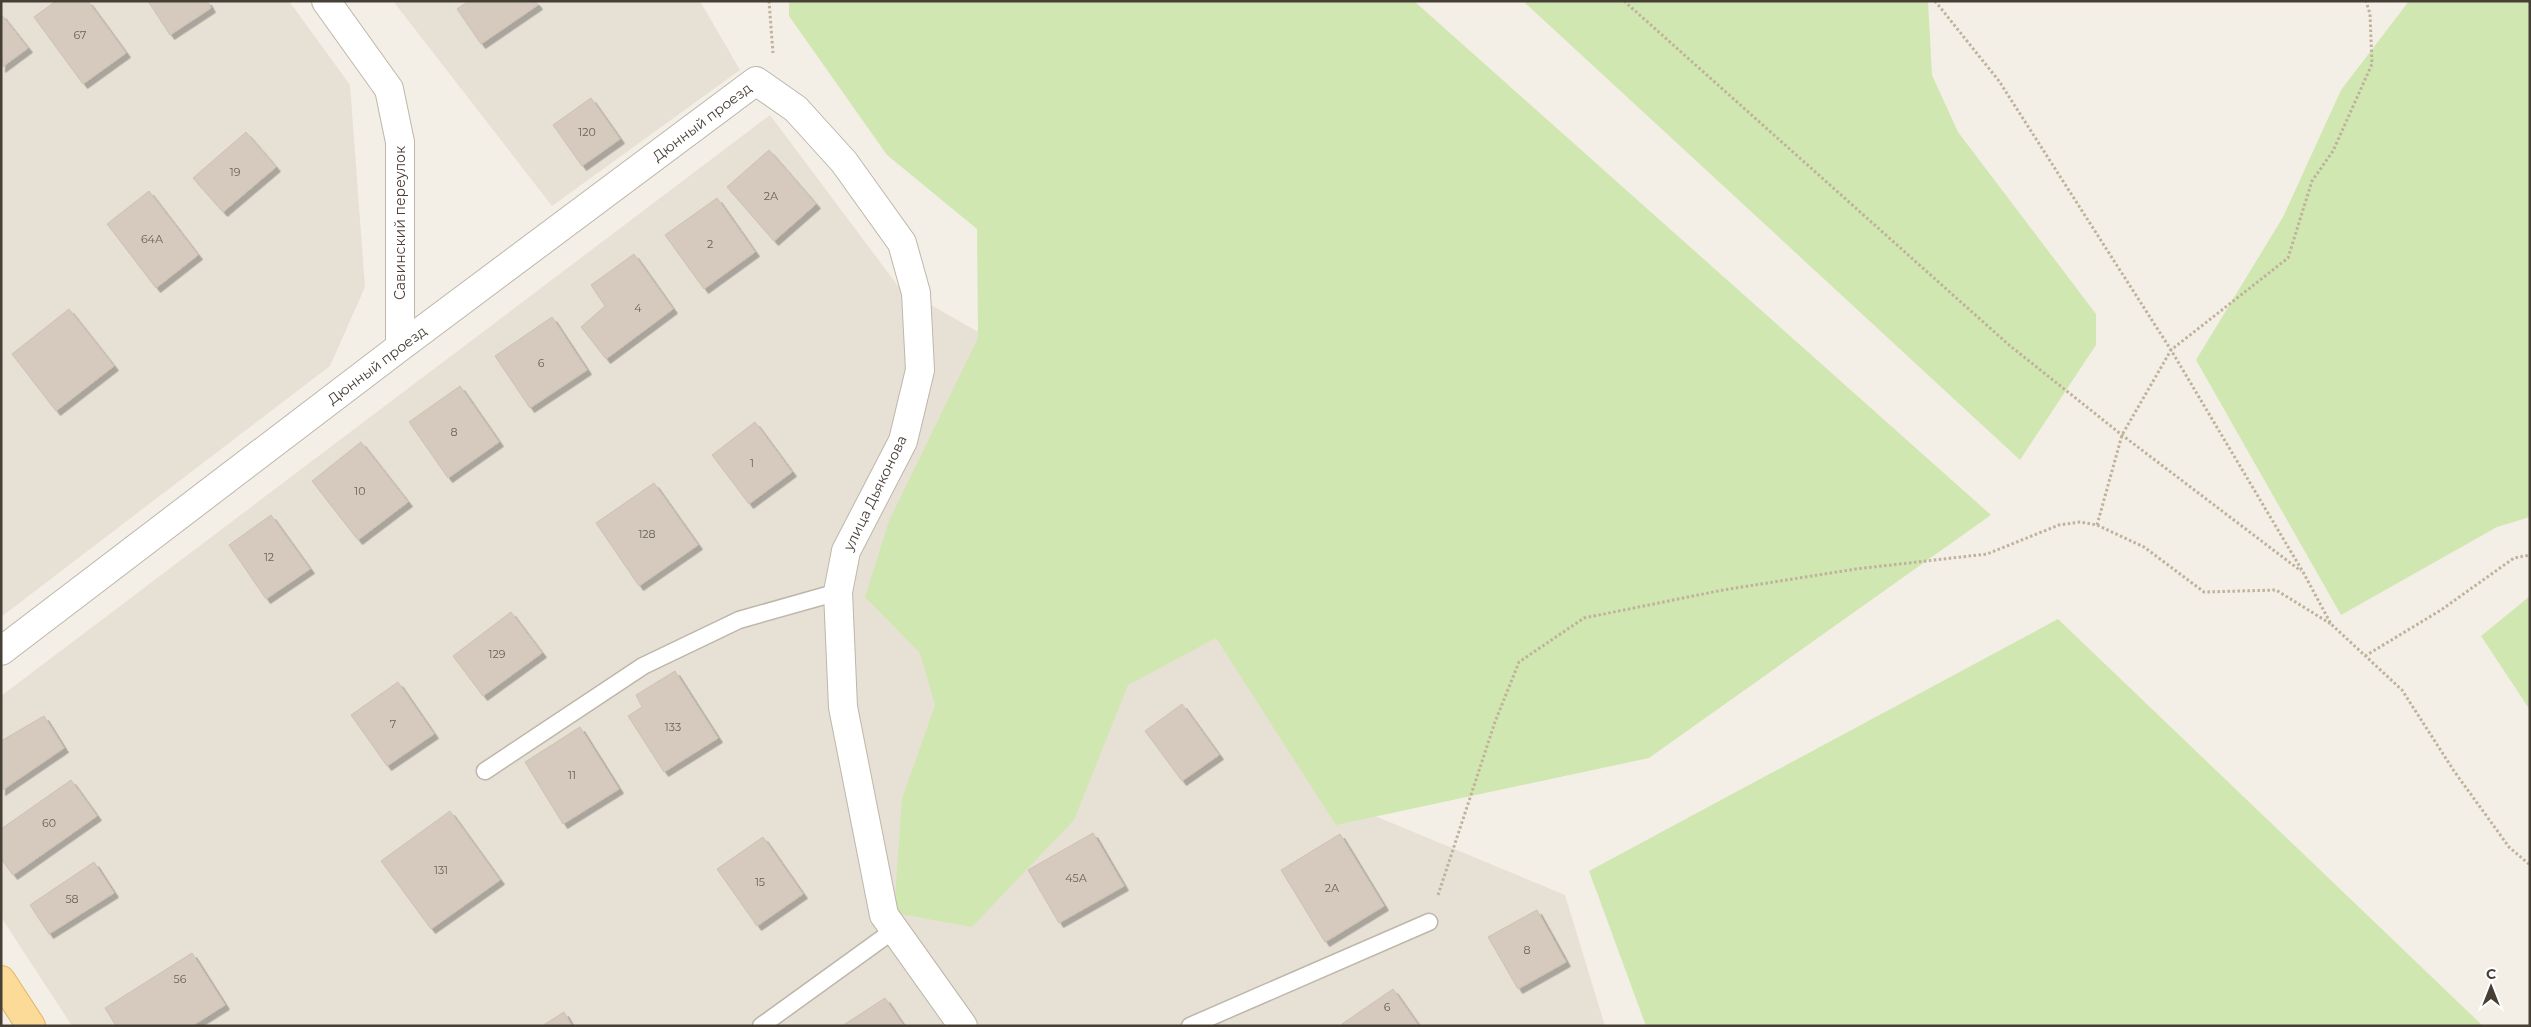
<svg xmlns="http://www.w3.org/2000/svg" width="2531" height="1027" font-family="Montserrat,sans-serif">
<defs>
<filter id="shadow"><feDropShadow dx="4.5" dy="4.5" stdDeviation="0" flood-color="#0004"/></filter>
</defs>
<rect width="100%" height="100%" fill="#f3efe7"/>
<path fill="#e7e0d5" d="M1 1H289L350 85 365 287 330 366 1 617Z
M393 1H700L740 70 552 206Z
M770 115 898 286 1020 356 1351 806 1565 895 1605 1026H72L1 917V696Z"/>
<path fill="#d1e7b1" d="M789 1H1414L1991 515 1649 758 1336 825 1216 638 1128 685 1074 820 972 927 894 913 902 799 935 705 920 653 865 597 889 521 978 338 977 229 887 155 789 16Z
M1523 1H1928L1932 75 1958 132 2096 314V345L2020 460Z
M2409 1H2530V517L2497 527 2341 615 2196 360 2283 217 2341 90Z
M2530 596V710L2481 636Z
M2058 619 2483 1026H1646L1589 871Z"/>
<path fill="#d5cabd" stroke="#cfc1b0" filter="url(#shadow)" d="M56 1H88L126 53 83 84 34 17Z
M148 1H207L211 8 170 35Z
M469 1H535L538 5 481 44 457 9Z
M1 14 28 48 1 68Z
M591 98 620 139 582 166 553 125Z
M246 132 276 167 223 212 193 178Z
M769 150 816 204 774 241 727 187Z
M149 191 198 255 156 288 107 224Z
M717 198 755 252 704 289 665 235Z
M634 254 673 309 606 359 581 327 605 306 591 285Z
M69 309 114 366 56 411 12 354Z
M552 317 587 370 530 408 495 356Z
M460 386 499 442 448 478 409 422Z
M755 422 792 472 749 504 712 455Z
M361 442 408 502 358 540 312 481Z
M654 483 698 545 639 586 596 523Z
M271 515 310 569 266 599 229 545Z
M511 612 542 653 483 696 453 656Z
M675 671 718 738 664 772 628 716 642 707 636 695Z
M398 682 434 734 387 766 351 715Z
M1182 704 1219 755 1182 781 1145 731Z
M44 716 64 748 1 791V741Z
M580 727 619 789 563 824 525 762Z
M71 780 97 816 13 875 1 859V829Z
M450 811 500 880 431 929 381 861Z
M1093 833 1124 886 1059 923 1028 870Z
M1340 834 1384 906 1325 942 1281 870Z
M763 837 803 894 757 926 717 869Z
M94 862 114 893 49 934 30 905Z
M1537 910 1566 962 1518 989 1488 937Z
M192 953 225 1005 192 1026H116L105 1008Z
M1393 989 1419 1026H1343L1342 1024Z
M885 998 904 1026H842Z
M564 1012 572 1026H542Z"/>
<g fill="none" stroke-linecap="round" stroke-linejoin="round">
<defs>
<path id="lane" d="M485 771 643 666 739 620 838 592
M761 1026 894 930
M1190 1026 1429 922"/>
<path id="street" d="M326 1 389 89 400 142V347
M1 651 400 347 756 81 796 109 844 162 902 243 916 293 920 370 903 441 846 551 838 592 843 707 884 915 963 1026"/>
<path id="primary" d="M1 980 31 1026"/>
</defs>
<use href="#lane" stroke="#beb6aa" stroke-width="19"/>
<use href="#street" stroke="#beb6aa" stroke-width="30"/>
<use href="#primary" stroke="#e1b667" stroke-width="30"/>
<path stroke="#c0b19b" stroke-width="3" stroke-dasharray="2.5 2.5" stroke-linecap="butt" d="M769 1 773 53
M1624 1 2009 345 2122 435 2301 571
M1935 1 1999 81 2171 350 2303 572 2331 624 2402 690 2454 771 2509 847 2530 865
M2097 525 2122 435 2171 350 2288 258 2312 181 2333 151 2372 64 2370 14 2366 1
M2365 656 2441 610 2514 558 2530 555
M1438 895 1495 722 1519 662 1584 618 1723 590 1856 569 1987 554 2059 525 2080 522 2097 525 2144 547 2204 592 2276 590 2331 624"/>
<use href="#lane" stroke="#fff" stroke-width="16"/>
<use href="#street" stroke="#fff" stroke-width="28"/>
<use href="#primary" stroke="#fcda98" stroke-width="28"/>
</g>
<g text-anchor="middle" stroke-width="5" stroke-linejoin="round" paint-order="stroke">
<g font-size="11" fill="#6a6258">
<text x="80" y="39">67</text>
<text x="587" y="136">120</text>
<text x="235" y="176">19</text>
<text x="771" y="200">2А</text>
<text x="152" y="243">64А</text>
<text x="710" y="248">2</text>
<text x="638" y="312">4</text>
<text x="541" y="367">6</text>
<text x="454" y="436">8</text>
<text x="752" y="467">1</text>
<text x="360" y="495">10</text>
<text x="647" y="538">128</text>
<text x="269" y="561">12</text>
<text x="497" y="658">129</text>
<text x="393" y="728">7</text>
<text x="673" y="731">133</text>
<text x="572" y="779">11</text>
<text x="49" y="827">60</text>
<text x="441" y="874">131</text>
<text x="1076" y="882">45А</text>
<text x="760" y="886">15</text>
<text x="1332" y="892">2А</text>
<text x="72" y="903">58</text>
<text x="1527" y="954">8</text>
<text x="180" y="983">56</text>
<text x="1387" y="1011">6</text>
</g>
<g font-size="14" fill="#463f36" stroke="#fff">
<text transform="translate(702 122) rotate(-37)" y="5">Дюнный проезд</text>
<text transform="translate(400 223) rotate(-90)" y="5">Савинский переулок</text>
<text transform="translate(377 365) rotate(-37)" y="5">Дюнный проезд</text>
<text transform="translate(875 493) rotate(-64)" y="5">улица Дьяконова</text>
</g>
</g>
<rect width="2531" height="1027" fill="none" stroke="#463f36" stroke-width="5"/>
<g transform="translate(2491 987)" stroke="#ffffff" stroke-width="4" paint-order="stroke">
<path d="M0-4L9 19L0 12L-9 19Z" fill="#463f36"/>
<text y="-8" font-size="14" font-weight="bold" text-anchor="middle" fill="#463f36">С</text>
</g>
</svg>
